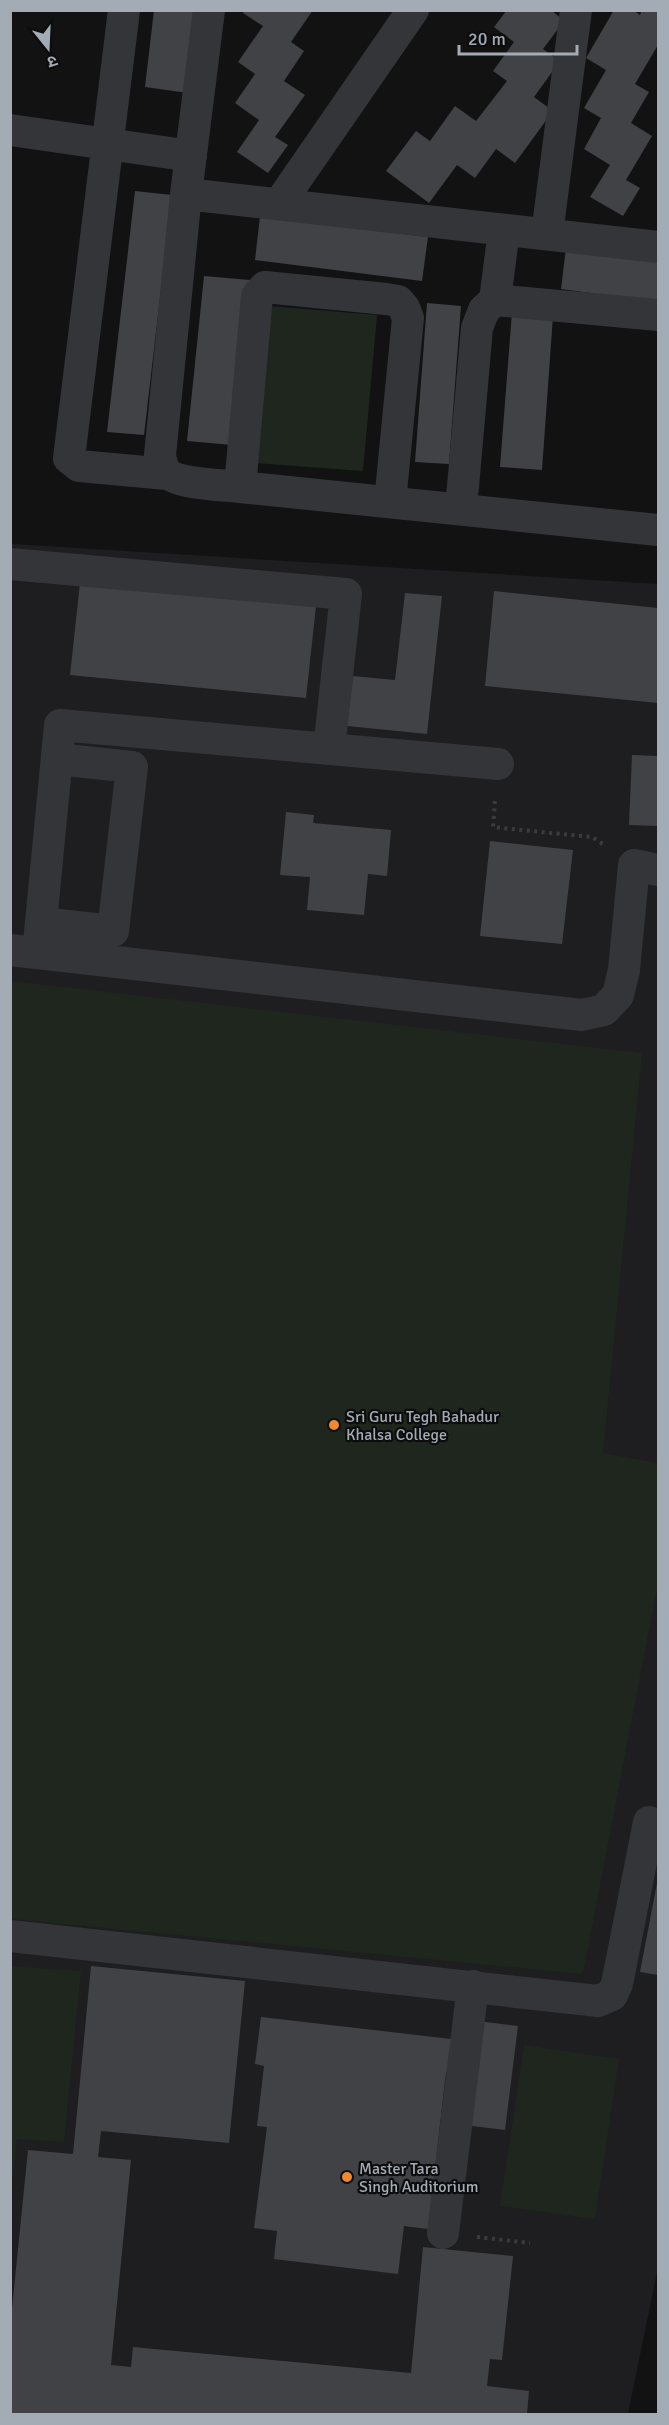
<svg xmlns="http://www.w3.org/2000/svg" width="669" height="2425" font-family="Signika,'Noto Sans Devanagari',sans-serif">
<rect width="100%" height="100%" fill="#121213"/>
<path fill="#1e1e20" d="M12 544 658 584V2267L628 2414H11Z"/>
<path fill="#1e261e" d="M269 306 377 315 363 471 255 463Z
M11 981 642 1053 603 1453 658 1463V1583L583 1974 11 1919Z
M11 1966 81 1971 64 2142 17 2139 11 2192Z
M524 2045 619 2059 595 2219 500 2206Z"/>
<path fill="#414246" d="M154 10H198L188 93 145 87Z
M245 10H313L291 42 304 51 284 81 305 95 275 137 288 145 268 173 237 152 259 120 235 103 255 74 238 62 263 26 243 13Z
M507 10H551L564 21 543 49 560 61 534 97 553 111 515 163 496 149 475 178 457 165 429 203 386 171 416 131 430 141 455 106 476 121 507 81 493 71 514 42 494 27Z
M614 10H633L640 15 642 10H658V45L635 84 649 92 631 123 652 136 626 180 640 188 623 216 590 197 610 165 584 149 601 118 584 108 606 70 586 58Z
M135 191 172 195 144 435 107 432Z
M260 216 428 237 422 281 255 260Z
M566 248 658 260V302L561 289Z
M204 276 250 280 232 445 187 441Z
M427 303 461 306 449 464 415 462Z
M512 312 553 316 542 470 500 467Z
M80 583 316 606 306 698 70 675Z
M494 591 658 608V703L485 686Z
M405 593 442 596 427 734 347 726 353 676 395 680Z
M632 755 658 756V826L629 825Z
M286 812 314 815 313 823 391 830 387 876 368 874 364 915 307 910 310 877 280 875Z
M490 841 573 850 562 944 480 936Z
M657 1883H658V1975L640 1972Z
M91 1966 245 1981 229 2143 101 2131 98 2157 131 2160 111 2365 131 2367 133 2347 411 2373 423 2247 513 2256 502 2360 490 2359 487 2386 529 2391 527 2414H10V2328L28 2150 73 2154Z
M261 2017 460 2040 455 2074 446 2072 428 2229 404 2226 398 2274 274 2259 277 2231 254 2228 267 2127 257 2126 264 2066 255 2064Z
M477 2021 518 2026 505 2130 464 2125Z"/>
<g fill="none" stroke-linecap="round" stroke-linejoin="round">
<path stroke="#393c3f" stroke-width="4" stroke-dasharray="3 4.5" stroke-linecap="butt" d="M495 801 493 827 592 837 606 846
M477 2237 530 2243"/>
<path stroke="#333538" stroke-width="32" d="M124 10 69 458 79 466 167 474
M209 10 186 194 160 455C161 461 162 467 166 472 176 484 224 485 240 487L658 530
M10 130 191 156
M186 194 658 247
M279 204 413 10
M547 234 576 10
M495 300 504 230
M240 487 257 296 265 287 386 299 398 301 404 308 408 318 390 502
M461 509 477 328 484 310 495 300 658 315
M10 564 346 594 329 749
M41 923 113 931 132 767 57 759
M10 950 582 1015 604 1010 618 995 624 970 634 865 658 870
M38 953 60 725 498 764
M10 1936 598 2001 612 1995 617 1984 649 1822
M443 2233 473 1986"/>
</g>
<g fill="#ee892f" stroke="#0d0d0e" stroke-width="2">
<circle cx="334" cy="1425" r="6"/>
<circle cx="347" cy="2177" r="6"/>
</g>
<g text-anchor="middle" stroke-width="4.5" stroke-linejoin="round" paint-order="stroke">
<g font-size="16" fill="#a3abb4" stroke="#0d0d0e" text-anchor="start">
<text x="346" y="1422">Sri Guru Tegh Bahadur<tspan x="346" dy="18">Khalsa College</tspan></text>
<text x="359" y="2174">Master Tara<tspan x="359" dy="18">Singh Auditorium</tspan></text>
</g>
</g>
<rect width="669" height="2425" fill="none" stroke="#a3abb4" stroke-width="24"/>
<g transform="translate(48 48) rotate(162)" stroke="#0d0d0e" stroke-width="4.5" paint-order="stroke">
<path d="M0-4.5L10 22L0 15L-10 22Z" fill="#a3abb4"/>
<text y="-9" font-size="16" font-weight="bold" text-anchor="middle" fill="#a3abb4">उ</text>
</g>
<path d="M459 45v9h118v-9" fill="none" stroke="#a3abb4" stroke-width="3"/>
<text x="468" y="45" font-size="18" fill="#a3abb4" stroke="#0d0d0e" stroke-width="4.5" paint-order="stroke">20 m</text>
</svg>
